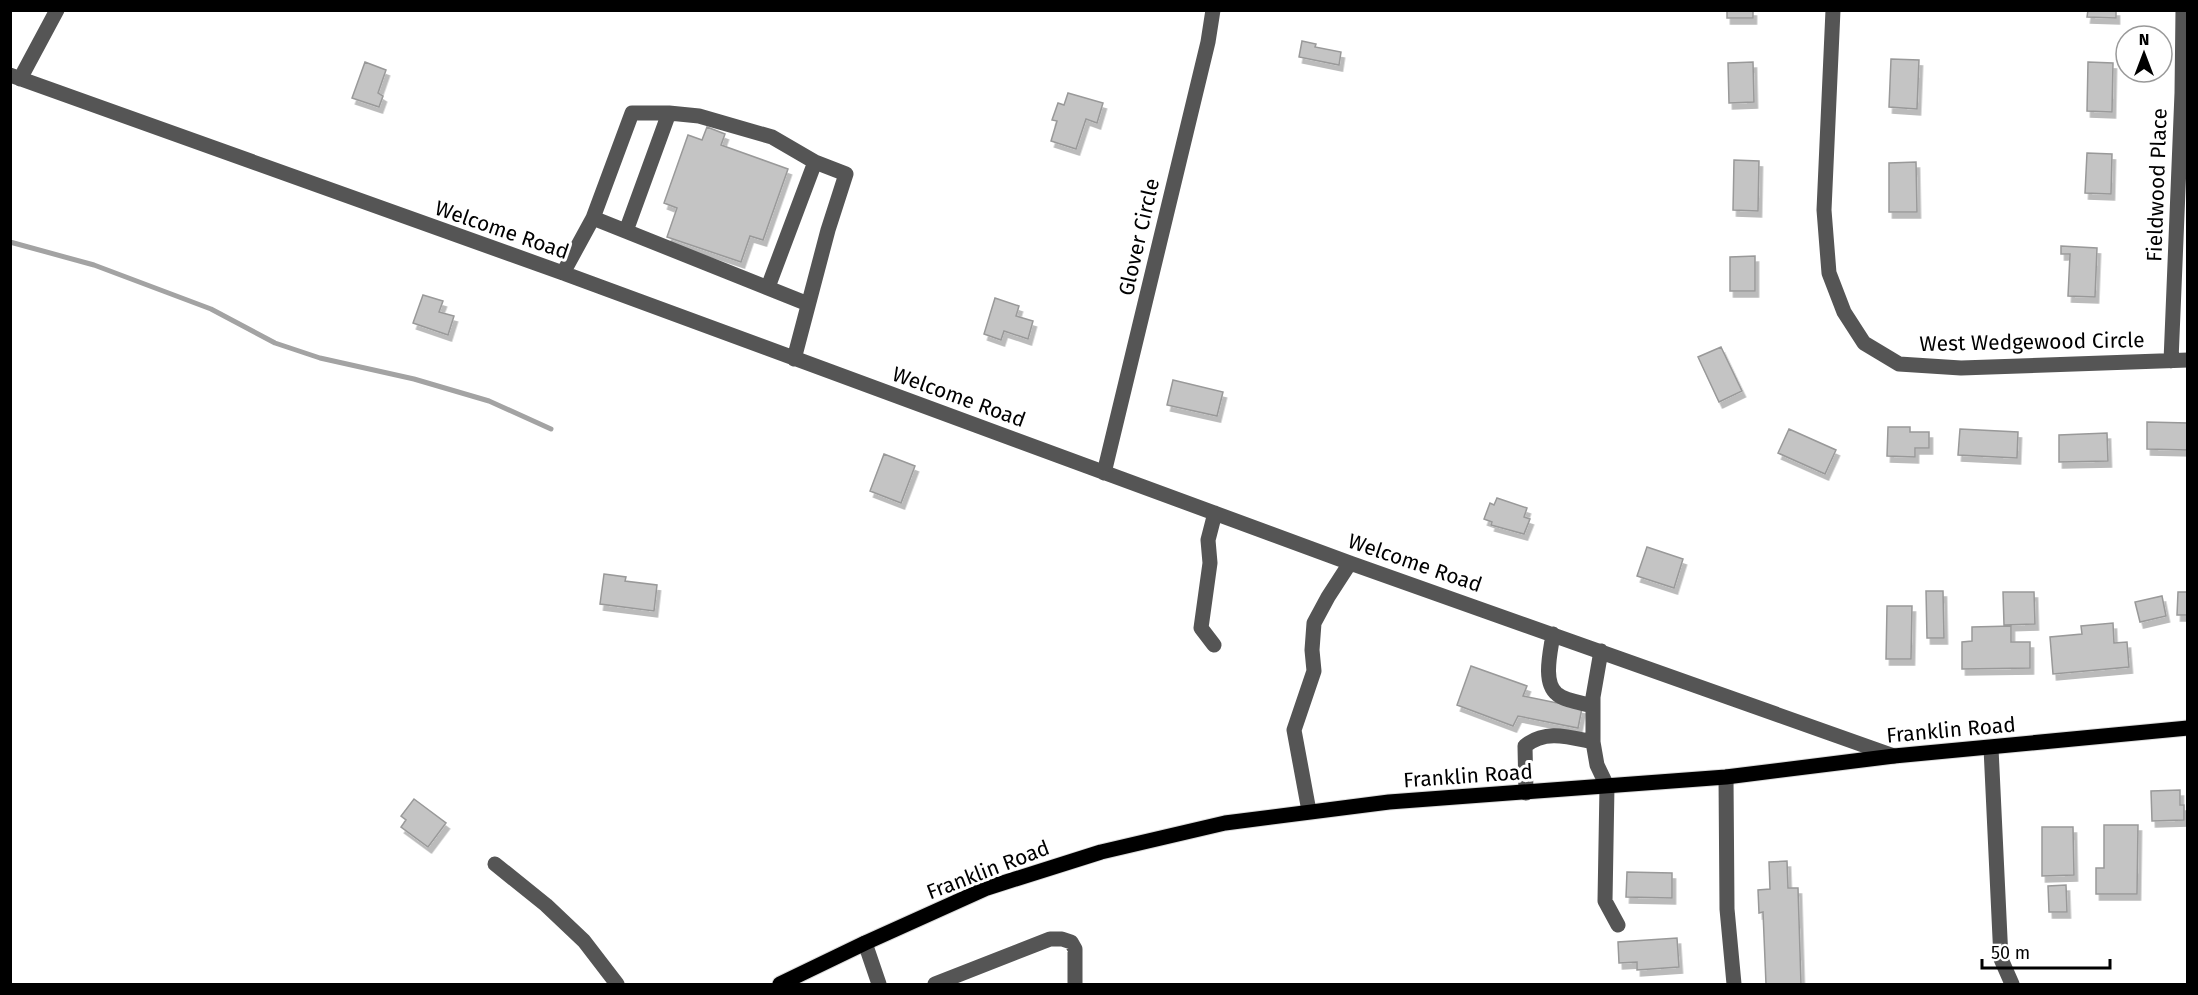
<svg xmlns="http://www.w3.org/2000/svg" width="2198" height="995" font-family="'Fira Sans',sans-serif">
<defs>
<filter id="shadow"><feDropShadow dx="3.5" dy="6" stdDeviation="0" flood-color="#0004"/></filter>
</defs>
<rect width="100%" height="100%" fill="#fff"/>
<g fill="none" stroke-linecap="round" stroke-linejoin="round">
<path stroke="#a3a3a3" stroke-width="5" d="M10 242 94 265 211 309 275 343 320 358 414 379 489 401 551 429"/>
</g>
<path fill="#c4c4c4" stroke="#999" stroke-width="1.5" filter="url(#shadow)" d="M1727 10H1753V18H1727Z
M2088 10H2116V18L2087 17Z
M1302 41 1316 44 1315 47 1341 52 1339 65 1299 57Z
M1891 59 1919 60 1917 109 1889 107Z
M365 62 386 70 378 93 383 96 379 107 352 98Z
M1753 62 1754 102 1729 103 1728 63Z
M2088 62 2113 63 2112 112 2087 111Z
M1068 93 1103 103 1097 123 1086 119 1076 149 1051 141 1057 121 1052 120 1058 103 1064 105Z
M707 127 725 134 721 145 788 169 763 240 750 236 741 262 667 237 677 208 664 203 688 135 702 140Z
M2087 153 2112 154 2111 194 2085 193Z
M1734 160 1759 161 1758 211 1733 210Z
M1916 162 1917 212H1889V163Z
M2061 246 2097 248 2095 297 2068 296 2070 254H2061Z
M1755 256V291H1730V257Z
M423 295 443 301 439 312 454 316 448 335 413 323Z
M995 298 1019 306 1016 316 1033 321 1028 339 1004 331 1001 340 984 334Z
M1721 347 1742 391 1719 402 1698 357Z
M1173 380 1223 392 1217 416 1167 405Z
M2147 422 2188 423V450L2147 449Z
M1888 427H1910V432H1929V448H1915V457L1887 456Z
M1789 429 1836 450 1825 474 1778 453Z
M1960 429 2018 432 2017 458 1958 455Z
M2107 433 2108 461 2059 462V435Z
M884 454 915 466 901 503 870 491Z
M1497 498 1527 508 1524 517 1530 519 1524 534 1491 525 1492 522 1484 519 1490 503 1494 505Z
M1647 547 1683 559 1674 588 1637 576Z
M604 574 626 577 625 581 657 585 654 611 600 604Z
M1926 591H1943L1944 638H1927Z
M2003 592H2034L2035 624 2004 625Z
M2178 592H2188V615H2177Z
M2162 596 2166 616 2140 622 2135 602Z
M1887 606H1912L1911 659H1886Z
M2113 623 2114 643 2127 642 2129 667 2053 674 2050 637 2082 634 2081 626Z
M2011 626V642H2030V668L1962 669V642L1972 641V627Z
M1471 666 1527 686 1523 696 1582 708 1578 728 1518 716 1513 726 1457 705Z
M2180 790V805H2184V820L2152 821 2151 791Z
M414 799 446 823 428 847 401 827 406 820 401 816Z
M2104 825H2138L2137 894H2096V868H2104Z
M2042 827H2073L2074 875 2042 876Z
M1787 861 1788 888H1798L1801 984H1766L1763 912 1759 913 1758 890 1770 889 1769 862Z
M1627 872 1672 873V898L1626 897Z
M2066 885 2067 912H2049L2048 886Z
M1677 938 1679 967 1637 970V962L1619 963 1618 942Z"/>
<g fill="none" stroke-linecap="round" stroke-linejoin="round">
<defs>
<path id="major" d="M780 984 865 943 987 888 1101 852 1225 823 1389 802 1726 777 1894 756 2188 728"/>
</defs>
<use href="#major" stroke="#dbdbdb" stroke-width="17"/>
<path stroke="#555" stroke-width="15" d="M1833 10 1824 210 1829 273 1844 312 1864 343 1899 364 1961 368 2188 360
M10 75 563 273 1350 563 1894 756
M20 79 57 10
M593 218 808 304
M626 231 669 113
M563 273 593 218 632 113H669L699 116 772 137 815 162 846 174 828 230 794 359
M768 287 815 162
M2171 361 2182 93 2183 10
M1104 473 1208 42 1213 10
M1553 634C1551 650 1542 682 1557 694 1565 701 1583 703 1593 706
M1214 645 1201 628 1210 563 1208 540 1215 513
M1601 651 1593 697V742L1597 765 1607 786 1605 901 1618 925
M1991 748 2001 959 2012 984
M1726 777 1727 909 1734 984
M1526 793 1525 746C1545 729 1569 737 1593 742
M1309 811 1294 730 1314 671 1312 650 1314 623 1328 597 1350 563
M495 864 546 905 584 941 617 984
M865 943 879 984
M935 984 1050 939H1062L1071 942 1075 949V984"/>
<use href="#major" stroke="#000" stroke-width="15"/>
</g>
<g text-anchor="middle" stroke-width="6" stroke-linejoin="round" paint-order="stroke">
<g font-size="21" fill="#000" stroke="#fff">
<text transform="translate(2157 185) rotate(-88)" y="7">Fieldwood Place</text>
<text transform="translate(502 230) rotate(19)" y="7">Welcome Road</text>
<text transform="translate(1139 237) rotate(-77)" y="7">Glover Circle</text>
<text transform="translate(2032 342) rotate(-1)" y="7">West Wedgewood Circle</text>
<text transform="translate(959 397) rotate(20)" y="7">Welcome Road</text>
<text transform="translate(1415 563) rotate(19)" y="7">Welcome Road</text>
<text transform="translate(1951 730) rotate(-5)" y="7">Franklin Road</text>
<text transform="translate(1468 776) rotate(-4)" y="7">Franklin Road</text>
<text transform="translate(988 870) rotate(-21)" y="7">Franklin Road</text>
</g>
</g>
<rect width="2198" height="995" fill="none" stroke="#000000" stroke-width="24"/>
<g transform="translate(2144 54)"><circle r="28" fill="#ffffff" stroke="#999999" stroke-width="1.5"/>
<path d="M0-4.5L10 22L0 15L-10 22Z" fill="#000000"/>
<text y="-9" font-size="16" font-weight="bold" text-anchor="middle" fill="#000000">N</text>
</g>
<path d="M1982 959v9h128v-9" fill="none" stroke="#000000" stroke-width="3"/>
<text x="1991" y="959" font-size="18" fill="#000000" stroke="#ffffff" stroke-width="4.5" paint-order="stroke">50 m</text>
</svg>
